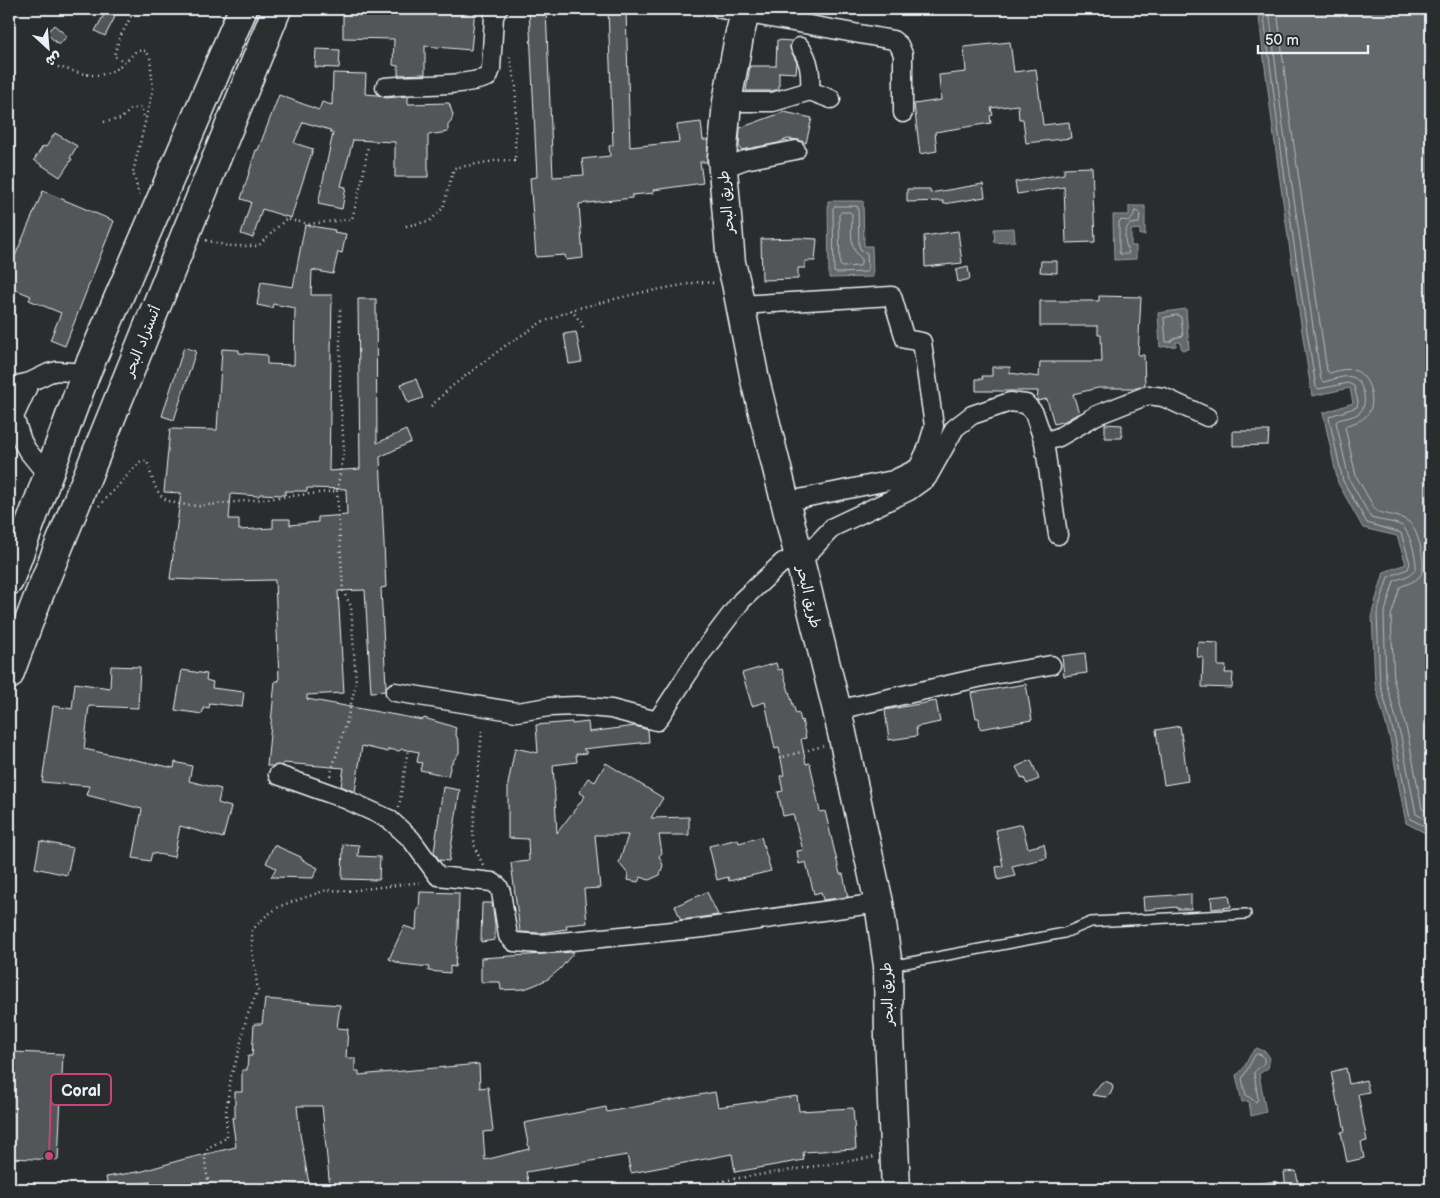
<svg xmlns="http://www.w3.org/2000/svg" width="1440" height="1198" font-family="'Balsamiq Sans','Playpen Sans Arabic',sans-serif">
<rect width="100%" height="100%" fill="#2a2d2e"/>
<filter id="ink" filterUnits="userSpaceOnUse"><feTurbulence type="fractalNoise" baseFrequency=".02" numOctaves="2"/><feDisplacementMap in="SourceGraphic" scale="10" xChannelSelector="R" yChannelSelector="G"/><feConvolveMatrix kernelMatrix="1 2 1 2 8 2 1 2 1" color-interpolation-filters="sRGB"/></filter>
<g filter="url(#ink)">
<path fill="#63686b" stroke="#989fa3" d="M1258 9H1431V836L1406 823 1390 739 1375 684 1372 613 1384 572 1406 564 1397 536 1363 528 1338 483 1323 413 1353 403 1350 388 1312 396C1292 267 1273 138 1258 9Z
M828 201H863L864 246H872L873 277 829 278Z
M1129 206H1145V235H1140V229L1131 230V246H1136V259L1114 260 1113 215H1129Z
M1014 228 1015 241 995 243 994 229Z
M1186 309 1189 349 1182 350 1180 342H1176V346L1160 347 1158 313Z
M1257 1048 1266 1052 1270 1058 1268 1068 1259 1074 1266 1112 1251 1116 1249 1101 1242 1102 1236 1075C1247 1070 1246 1055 1257 1048Z"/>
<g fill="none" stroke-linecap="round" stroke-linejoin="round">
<path stroke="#b3bac0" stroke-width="1" d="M1263 9C1279 135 1295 262 1316 387L1319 389 1348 383 1354 386 1358 402 1357 407 1330 416 1329 418 1343 481 1367 523 1401 533 1410 563 1408 569 1388 577 1377 614 1380 683 1395 738 1410 819 1431 829
M1269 9 1282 119 1321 380 1324 382C1332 380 1344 375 1352 377 1363 380 1369 404 1360 412 1355 417 1345 418 1338 420L1336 422 1349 479 1371 518C1380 521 1393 521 1402 526 1409 530 1419 563 1415 570 1410 577 1400 578 1394 581L1384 615 1386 682 1401 737 1416 814 1431 822
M1277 9 1290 118 1327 371 1330 373C1337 371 1345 368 1353 370 1369 373 1378 403 1367 415 1362 421 1354 423 1347 425L1345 427 1356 476 1376 511C1386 515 1400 515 1409 522 1418 530 1428 566 1420 576 1415 582 1406 584 1400 587L1391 616 1394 681 1408 735 1422 809 1431 814
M835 206H856L858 207 859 246 861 250 867 253 868 270 866 272 837 273 834 272 833 209Z
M1135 211 1140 213 1139 223 1130 224C1122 231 1125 244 1129 253L1127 254H1120L1119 252V222L1121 220 1130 221 1133 217Z
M842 212H850L852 214C852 229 848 248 861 258V264L860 266 842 267 840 265 839 215Z
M1178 315 1181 317 1183 336 1175 338 1170 342H1166L1164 318Z
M1258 1054 1262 1055C1269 1065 1258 1066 1254 1073L1258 1099 1256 1102 1246 1095 1242 1079 1255 1055Z"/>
</g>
<path fill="#535759" stroke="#e8f1f8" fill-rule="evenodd" d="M343 9H381V12L402 13 403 9H475L471 50 425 46V74L398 75V66L393 65 394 39 343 38Z
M529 9H546L553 177 584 175 582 159 610 156 609 146 613 145 608 9H626L630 147 679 142 677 125 701 122 703 140H708L707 162H700L703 183 653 190 654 193 632 195V198L579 204 583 258 566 260 565 255 536 257 530 178 537 177Z
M106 11 115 17 105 36 95 31Z
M54 25 67 36 59 45 46 33Z
M777 40 792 41 790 48 797 63 796 73 779 72V89L771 91H746L750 66H776Z
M1010 42 1014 72 1036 69 1043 125 1069 122 1071 138 1026 143 1023 119H1019L1018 105 991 108 993 115 990 116 991 123 935 132 937 151 920 154 914 104 941 100 939 75 966 72 964 47Z
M316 49 340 50 339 68 315 67Z
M333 73 366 74 365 94 378 95 386 98 408 96V104L449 103 453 115 451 122 448 125V132L428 135V177H395V142L353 140 341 186 346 187 342 209 318 204 333 133 330 132V130L303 122 294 143 313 149 291 218 262 209 253 238 241 234 251 202 241 199 256 150H258L279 95 319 110 322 102 332 105Z
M784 112 812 118 806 143 799 140 788 139 778 143 741 150 739 146 740 128Z
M55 133 77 146 70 158 72 159 60 177 34 160 43 146 46 147Z
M1092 167 1095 242 1066 243 1064 187 1017 194 1015 182 1064 174V168Z
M983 184 985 197 944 204 943 201 907 202V189H930V193Z
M43 191 114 221 65 346 50 340 61 313 29 300 31 296 9 287V270Z
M305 225 335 230 334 232 346 234 342 253 338 252 333 274 312 270 311 295H332L329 471 360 469 358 299H376L377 443 406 430 411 442 380 457 386 587 381 588 386 686 385 691 371 692 365 590 338 591 344 693 307 695V699L423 720 424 718 448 725 456 728 455 732 459 743V753L451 764 448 776 420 770 422 763 417 762 419 752 402 749 399 751 388 749V752L362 746 355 792 341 786 344 768 283 763V766H267L275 681H279L275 580 223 581 170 579 181 493 164 492 170 429 217 430 222 349 239 350V353L267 355V364L294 365 295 308 273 304 272 308 257 305 261 282 293 287ZM307 488 346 489 347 515 318 517V522L290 525V519H273V528L239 530V519H229L231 494 259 496 260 494 285 495V491H307Z
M958 231 962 263 925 267 924 236Z
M801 238 817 239 815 261H805V268H798V279L762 280 761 239Z
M1041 261H1057V273L1040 272Z
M968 267 970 279 958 282 956 270Z
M1099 296 1141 297 1138 355H1144L1145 385 1138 388H1098L1073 394 1079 413 1065 421 1054 424 1047 399 1037 401 1038 391H976V379H983L982 376H992V367H1010V373L1039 377 1040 362H1102L1101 335H1098V326H1040V301H1099Z
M576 332 582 362 569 364 564 334Z
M184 347 196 351 174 420 162 416Z
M416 379 423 398 408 403 401 384Z
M1105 424 1122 425V438H1105Z
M1233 431H1269L1268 445 1233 446Z
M1198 642 1218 643V666H1226L1225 673H1233L1232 688 1202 687 1203 657H1197Z
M1085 653 1087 673 1064 676 1062 656Z
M776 663 778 670 782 669 796 714 799 713 801 721 802 720 806 738 801 739 806 764 810 763 820 812 825 811 840 874H843L848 897 823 900 821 892 814 894 806 862 799 864 797 851 803 850 793 814 783 816 778 792 783 791 780 776 784 775 779 748 775 749 765 702 752 706 742 673Z
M111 666 140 667 138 708 89 706 84 749 174 768 175 762 192 766 189 781 221 789 218 803 231 807 223 838 180 826 174 857 152 853 150 861 133 858 142 809 86 795 89 786 42 782 53 706 72 709 75 683 110 688Z
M182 670 207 674 206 680 213 682 212 688 244 692 242 707 210 703 209 708 204 707 202 714 175 710Z
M1026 684 1032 720 980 729 979 718H976L971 693Z
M936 701 940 722 916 727 917 736 889 740 885 710Z
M572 722V724L588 722 589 732 635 726 648 730 649 742 583 749 588 753 576 754 577 762 553 765 557 833 585 796 579 792 588 778 595 782 606 763 663 798 651 818 689 817V835H659L662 853 659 856 663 865 660 875 649 880 641 877 638 882 627 880 628 874 619 863 628 835H595L600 888 584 889 587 923 566 925 567 929 540 933 520 932 511 863 529 861 528 839 508 838V784L515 748 538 753 536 725Z
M1180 726 1188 781 1164 785 1156 730Z
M1031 760 1039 779 1027 784 1024 778 1022 779 1016 767Z
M443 787 460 790 449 861 439 860 434 852Z
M1022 824 1028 848 1044 844 1047 858 1012 866 1015 876 998 880 996 867 1003 866 996 830Z
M761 837 771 871 729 881 728 877 717 880 709 846 738 839 739 843Z
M40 841 73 848 67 875 35 868Z
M343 844 359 845 358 856 380 857 379 880 342 879Z
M274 845 301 857V859L318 868 313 878 271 877 276 868 266 863Z
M420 892 459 893 458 931 455 967 450 966V973L428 971 429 967 401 964 389 959 404 926 416 930 417 909H419Z
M707 892 718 915 681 920 675 906Z
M1191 894V909H1177V907L1144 910 1143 897Z
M1229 895 1231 907 1212 909 1211 897Z
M482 903H492L495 924V940L481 942Z
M574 952 560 969 548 979 535 985 524 989 501 990 500 982H481V958Z
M265 999 340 1005 337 1028 348 1029 346 1058H355V1071H359V1075L479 1064 480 1088 488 1087 493 1131 483 1132 485 1160 529 1149 524 1123 606 1107 607 1112 715 1092 718 1107 797 1096 799 1111 853 1108 856 1149 803 1152 804 1160 735 1172 732 1154 631 1173 627 1155 526 1172 530 1189H330L322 1106H297L300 1134 310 1189H297V1185L276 1189H151L150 1182 108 1189 106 1177 143 1171 181 1160 236 1147 232 1118H235V1092H242V1070H247L248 1056H252L254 1024H262Z
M13 1052 63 1054 58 1160 9 1158Z
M1346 1068 1349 1084 1366 1080 1369 1092 1358 1094 1367 1141 1361 1142 1364 1158 1347 1162 1341 1132 1345 1131 1340 1107H1338L1331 1072Z
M1105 1081 1112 1084 1113 1088 1110 1095 1106 1097 1092 1095 1101 1083Z
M1296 1171 1299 1189H1286L1284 1172Z"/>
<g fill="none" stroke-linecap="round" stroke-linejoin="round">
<defs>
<path id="service" d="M890 966 1064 933 1091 922 1246 914
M1258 1189 1275 1187"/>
<path id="minor" d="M721 9 893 40 899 45 903 54V113
M800 47C810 60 811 75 810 91
M385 87C415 84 461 87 488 77L491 69 494 16 498 9
M727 102H773L810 91 831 99
M723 168 745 160 796 150
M740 305 892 296 905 339 922 342 934 426 927 449 918 468 893 480 784 502
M9 387 30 382 49 373 57 371 86 373
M14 417 22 441 27 450 48 476
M9 423 14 417 30 382
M1044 442 1059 437 1097 415 1148 395 1163 397 1207 417
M395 692 517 712 549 707 577 706 611 709 657 721 701 654 742 600 783 562H800L833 527 909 491 927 478 955 428 972 415 1010 402 1026 404 1034 413 1044 442 1058 535
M837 710 987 676 1051 665
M278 775 345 799 389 819 411 839 438 876 492 882 498 886 501 892 508 936 514 942 541 944 703 928 879 903"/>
<path id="trunk" d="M746 9 739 37 727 102 722 158 731 263 736 283 755 380 837 710 879 903 888 966 889 1036 896 1189"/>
<path id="motorway" d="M9 581 86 373 243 9
M9 675 37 600 277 9"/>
</defs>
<use href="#service" stroke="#e8f1f8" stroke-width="12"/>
<use href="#minor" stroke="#e8f1f8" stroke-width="21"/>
<use href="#trunk" stroke="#e8f1f8" stroke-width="31"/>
<use href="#motorway" stroke="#e8f1f8" stroke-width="31"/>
<path stroke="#e8f1f8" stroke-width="2.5" stroke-dasharray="1 4" stroke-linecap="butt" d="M125 62 114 56 119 39 135 9
M58 67C72 70 90 78 104 74 116 71 128 60 136 51H146L150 57 153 89 133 172 139 195
M104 122 121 119 131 109 141 107 145 120
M406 226 430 221 443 208 454 168 500 160 515 161 516 86 509 54
M206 240 228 246H258L286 219 309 224 352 219 363 176 368 146
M571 310 581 322 584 330
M431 406 451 387 505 346 539 324 571 310 639 293 699 282 715 283
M99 506 141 461H147C158 499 159 503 199 506L337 491 344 449 340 395V307
M482 731 473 831 475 848 483 865
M779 758 823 746
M330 776 347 720 356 683 351 606 343 591 337 491
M399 807 408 749
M211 1189C208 1181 202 1156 207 1150 211 1145 222 1141 227 1137L226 1112 231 1076 238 1055 246 1019 258 990 252 950V930L266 916 280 906 327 890 348 891 422 882
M685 1189 733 1179 875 1157"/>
<use href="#service" stroke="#2a2d2e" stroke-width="9"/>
<use href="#minor" stroke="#2a2d2e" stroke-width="18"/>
<use href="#trunk" stroke="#2a2d2e" stroke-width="28"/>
<use href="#motorway" stroke="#2a2d2e" stroke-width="28"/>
</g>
</g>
<g text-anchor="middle" stroke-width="4.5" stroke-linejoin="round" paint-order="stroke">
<g font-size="15" fill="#e8f1f8" stroke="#2a2d2e">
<text transform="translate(726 202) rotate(-95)" y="5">طريق البحر</text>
<text transform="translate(142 341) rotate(-68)" y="5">أتستراد البحر</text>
<text transform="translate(809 597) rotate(77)" y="5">طريق البحر</text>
<text transform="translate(887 994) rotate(-92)" y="5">طريق البحر</text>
</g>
</g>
<path fill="none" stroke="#ca437a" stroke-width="2" d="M49 1156L51 1090"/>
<circle fill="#ca437a" stroke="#2a2d2e" stroke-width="2" cx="49" cy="1156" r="5"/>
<rect fill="#2a2d2e" stroke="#ca437a" stroke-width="2" x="51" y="1074" width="60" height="31" rx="5"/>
<g font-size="16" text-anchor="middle" font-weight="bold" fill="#e8f1f8">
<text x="81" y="1096">Coral</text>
</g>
<rect width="1440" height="1198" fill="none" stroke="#2a2d2e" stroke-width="30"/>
<rect x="15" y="15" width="1410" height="1168" fill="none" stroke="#e8f1f8" stroke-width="2" filter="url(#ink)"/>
<g transform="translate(48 48) rotate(154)" stroke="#2a2d2e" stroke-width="4" paint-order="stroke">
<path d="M0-4L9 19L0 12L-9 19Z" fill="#e8f1f8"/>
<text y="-8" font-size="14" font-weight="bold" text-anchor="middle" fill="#e8f1f8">ش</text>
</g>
<path d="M1258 45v8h110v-8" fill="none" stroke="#e8f1f8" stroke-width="2.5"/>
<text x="1265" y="45" font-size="15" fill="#e8f1f8" stroke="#2a2d2e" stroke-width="4" paint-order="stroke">50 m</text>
</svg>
